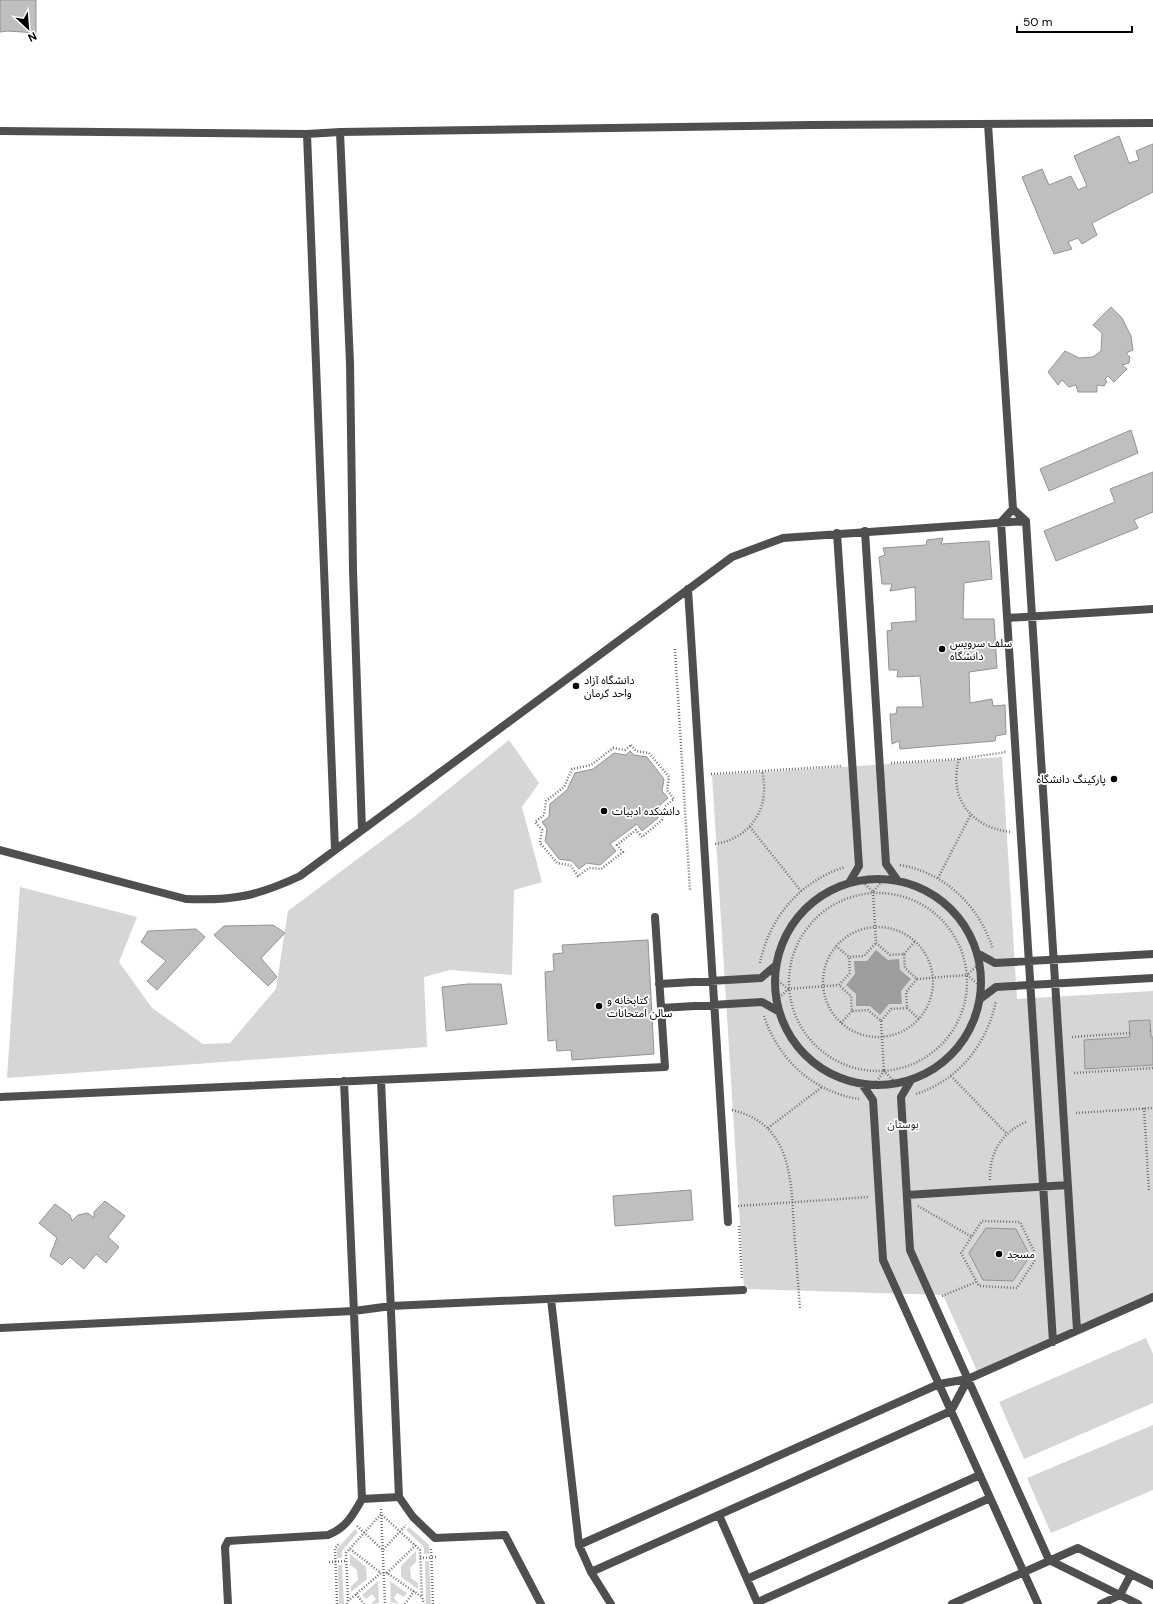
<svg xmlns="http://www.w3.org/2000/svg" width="1153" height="1604" font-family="'DM Sans','Noto Sans Arabic',sans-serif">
<rect width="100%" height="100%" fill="#fff"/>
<path fill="#d6d6d6" d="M509 740 539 783 522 807 542 882 514 890 512 975 450 970 424 977 427 1047 7 1078 20 887 137 917 119 962 152 1008 203 1044 230 1043 276 989 288 911 419 813Z
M1002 757 1017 999 1153 991V1295L978 1373 943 1295 744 1289 712 775Z
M1146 1338 1153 1354V1403L1024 1459 999 1402Z
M1153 1425V1490L1051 1533 1027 1478Z
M409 1527 429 1545V1554H424V1547L406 1530Z
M355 1529 358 1532 342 1551V1558H337V1549Z
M416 1551V1562L410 1568 411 1578 418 1583V1589L401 1577V1566Z
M350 1554 366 1567 367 1579 351 1592V1586L358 1580 357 1570 350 1565Z
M425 1561H429L431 1604H426Z
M338 1565H342L344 1604H339Z
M378 1581 379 1603 371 1604 376 1599 372 1594 366 1599 362 1595Z
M390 1581 407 1593 404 1597 397 1593 394 1598 399 1604 391 1602Z"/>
<path fill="#9d9d9d" d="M876 950 888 960 899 959 900 970 911 979 901 991 902 1004H889L880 1015 870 1006H856V994L846 985 855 974 854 961H867Z"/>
<path fill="#bfbfbf" stroke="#939393" d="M0 0H36V33L8 31 0 32Z
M1119 136 1129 163 1139 160 1136 151 1153 144V192L1092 223 1097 235 1082 244 1078 238 1068 242 1072 249 1054 254 1022 177 1042 169 1049 185 1071 176 1078 190 1087 186 1074 156Z
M1111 307 1122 318 1131 336 1133 350 1126 353 1130 357 1129 363 1122 365 1127 369 1114 382 1108 376 1105 379 1107 382 1104 386 1097 385V392H1078L1076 385 1069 387 1062 380 1058 385 1048 372 1065 351 1079 358 1093 357 1101 351 1102 333 1093 325Z
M1131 430 1138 453 1049 491 1040 469Z
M1153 472V512L1134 520 1138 528 1056 561 1044 531 1115 502 1110 489Z
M943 538 941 544 989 541 992 579 964 583 963 619H994L997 668 969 672 970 703 992 699 993 706 1005 705 1006 734 996 736 995 741 900 749 899 741 892 744 890 714H896L897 707H923L920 676 897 677 898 670H889L887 631 892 630 891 623 916 621 915 587 890 591 892 584H882L879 557 885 555 883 548 926 545 927 540Z
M630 751 634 755 647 757 664 779 662 791 668 798 660 805 658 818 642 831 637 824 610 844 616 851 600 865 587 863 579 869 572 861 559 859 545 841 547 829 542 822 549 817 550 804 567 790 575 773 593 769 614 753 626 755Z
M273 925 285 933 261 958 277 977 268 986 214 935 224 926Z
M196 929 205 937 157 990 147 981 166 961 141 942 148 931Z
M648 940 654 1054 572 1060 571 1050 557 1051 556 1040 548 1041 545 972 554 971 553 954 563 953 562 945Z
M468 984H501L507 1024 446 1031 442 987Z
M1150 1020 1151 1037H1153V1065L1085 1069 1084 1040 1130 1037 1129 1021Z
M691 1190 693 1220 615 1226 613 1196Z
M105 1201 125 1216 108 1237 119 1247 106 1263 96 1254 84 1269 70 1257 62 1265 50 1256 57 1238 39 1223 55 1204 70 1215 72 1221 78 1215 88 1213 94 1218V1212Z
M986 1228 1016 1229 1030 1256 1013 1281 983 1280 969 1253Z"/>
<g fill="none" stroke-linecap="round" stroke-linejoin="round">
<path stroke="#717171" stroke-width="2.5" stroke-dasharray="1 2" stroke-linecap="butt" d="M675 649 690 890
M631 745 636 751 649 753 669 777 667 790 674 799 664 807 662 820 642 837 636 830 617 845 623 852 601 869 589 868 578 876 570 865 557 863 540 843 542 830 535 822 544 815 546 801 564 787 572 769 591 765 613 748 625 750Z
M959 759C948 798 971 827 1010 832
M891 763 959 759 1006 752
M711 774 842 766
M750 827 801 891
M715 844C752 838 771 806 762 771
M900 865C946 873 979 906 993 949
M938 878 971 814
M863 882 873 892 883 880
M873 892 876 943
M789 982a89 89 0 1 1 178 0a89 89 0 1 1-178 0Z
M823 982a55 55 0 1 1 110 0a55 55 0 1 1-110 0Z
M876 943 890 955 904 954 905 968 917 979 906 992 907 1008 891 1009 881 1021 868 1010 852 1011 851 996 839 985 850 973 849 957 864 956Z
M836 946 849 957
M904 954 915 941
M760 963C769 918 800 881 845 867
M978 965 967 975 980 986
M776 979 788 989 778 999
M917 979 967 975
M788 989 839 985
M907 1008 919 1019
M764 1016C778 1059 813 1092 859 1099
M881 1021 884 1071
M841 1023 852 1011
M1150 1031H1153
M1072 1037 1130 1033
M1074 1073 1153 1068
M951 1076 1007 1134
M875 1084 884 1071 896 1083
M916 1094C959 1080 987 1044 996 1001
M1144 1108 1149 1192
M732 1110C792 1124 791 1179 794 1229 796 1256 798 1282 800 1309
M1076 1113 1153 1108
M768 1128 822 1087
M990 1180C989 1153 1002 1132 1026 1122
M738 1206 869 1197
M918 1206 972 1237
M739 1226 742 1279
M1034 1251 1020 1222 982 1221 961 1253 979 1286 1017 1288 1035 1260
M942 1296 976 1282
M381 1509 385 1604
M357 1526 383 1550 406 1525
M350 1549 381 1573
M431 1549 433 1604
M420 1558 436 1557
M329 1562 346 1561
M387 1573 416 1545
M356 1594 364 1604
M348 1601 346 1553 381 1514 420 1550 422 1597
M337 1604 335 1548 340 1543
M347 1604 348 1601 381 1573H387L422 1597 424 1604
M405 1604 414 1591"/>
<path stroke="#4f4f4f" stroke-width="8" d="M988 124 1013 509 1026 521 1077 1330
M0 131 307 134 340 132 811 125 1153 123
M340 132 350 363 353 570 362 830
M307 134 335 850
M1013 509 1001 522 1053 1342
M865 531 886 864 898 881
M837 533 859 866 849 883
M688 589 728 1222
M1007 618 1153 609
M0 850 186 899C232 901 258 896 300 876L732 557 783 538 1026 521
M775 982a103 103 0 1 1 206 0a103 103 0 1 1-206 0Z
M977 953 995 963 1153 954
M659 984 761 978 775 966
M980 999 996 987 1153 978
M661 1008 762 1002 778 1011
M381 1080 399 1497
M911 1080 901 1097 910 1250 1049 1560 1138 1604
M344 1081 362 1499
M862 1084 873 1100 883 1260 1038 1604
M0 1097 665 1067 655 917
M907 1195 1068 1185
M551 1299 579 1545 591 1572 611 1604
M0 1328 354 1311 391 1306 743 1290
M719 1515 758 1604
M579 1545 939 1384 968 1379 1153 1297
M591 1572 951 1411 968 1379
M747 1579 980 1475
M758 1602 990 1498
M228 1604 225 1547 228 1541 328 1535C346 1528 353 1515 362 1499L399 1497 413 1517 435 1538 505 1535 541 1604
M952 1604 1078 1548 1153 1585
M1101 1604 1120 1595 1131 1574"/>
</g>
<g fill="#000" stroke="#fff" stroke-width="1.5">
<circle cx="942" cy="649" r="4"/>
<circle cx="576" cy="686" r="4"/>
<circle cx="1114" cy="779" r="4"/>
<circle cx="604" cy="811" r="4"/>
<circle cx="599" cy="1006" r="4"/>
<circle cx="999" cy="1254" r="4"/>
</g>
<g text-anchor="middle" stroke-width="3.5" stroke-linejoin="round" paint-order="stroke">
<g font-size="11" fill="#000" stroke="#fff" text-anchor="start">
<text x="950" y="647">سلف سرویس<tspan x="950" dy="13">دانشگاه</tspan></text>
<text x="584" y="684">دانشگاه آزاد<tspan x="584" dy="13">واحد کرمان</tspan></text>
<text x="1106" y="783" text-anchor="end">پارکینگ دانشگاه</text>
<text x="612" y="815">دانشکده ادبیات</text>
<text x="607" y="1004">کتابخانه و<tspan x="607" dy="13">سالن امتحانات</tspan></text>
<text x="1007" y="1258">مسجد</text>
</g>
<g font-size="11" fill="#2d2d2d" stroke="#fff">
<text x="903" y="1128">بوستان</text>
</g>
</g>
<g transform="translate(28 28) rotate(154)" stroke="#ffffff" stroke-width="3" paint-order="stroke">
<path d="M0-3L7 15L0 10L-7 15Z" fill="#000000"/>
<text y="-6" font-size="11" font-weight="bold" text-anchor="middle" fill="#000000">N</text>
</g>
<path d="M1017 26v6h115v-6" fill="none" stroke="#000000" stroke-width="2"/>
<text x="1023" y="26" font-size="12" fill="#000000" stroke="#ffffff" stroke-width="3" paint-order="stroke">50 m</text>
</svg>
